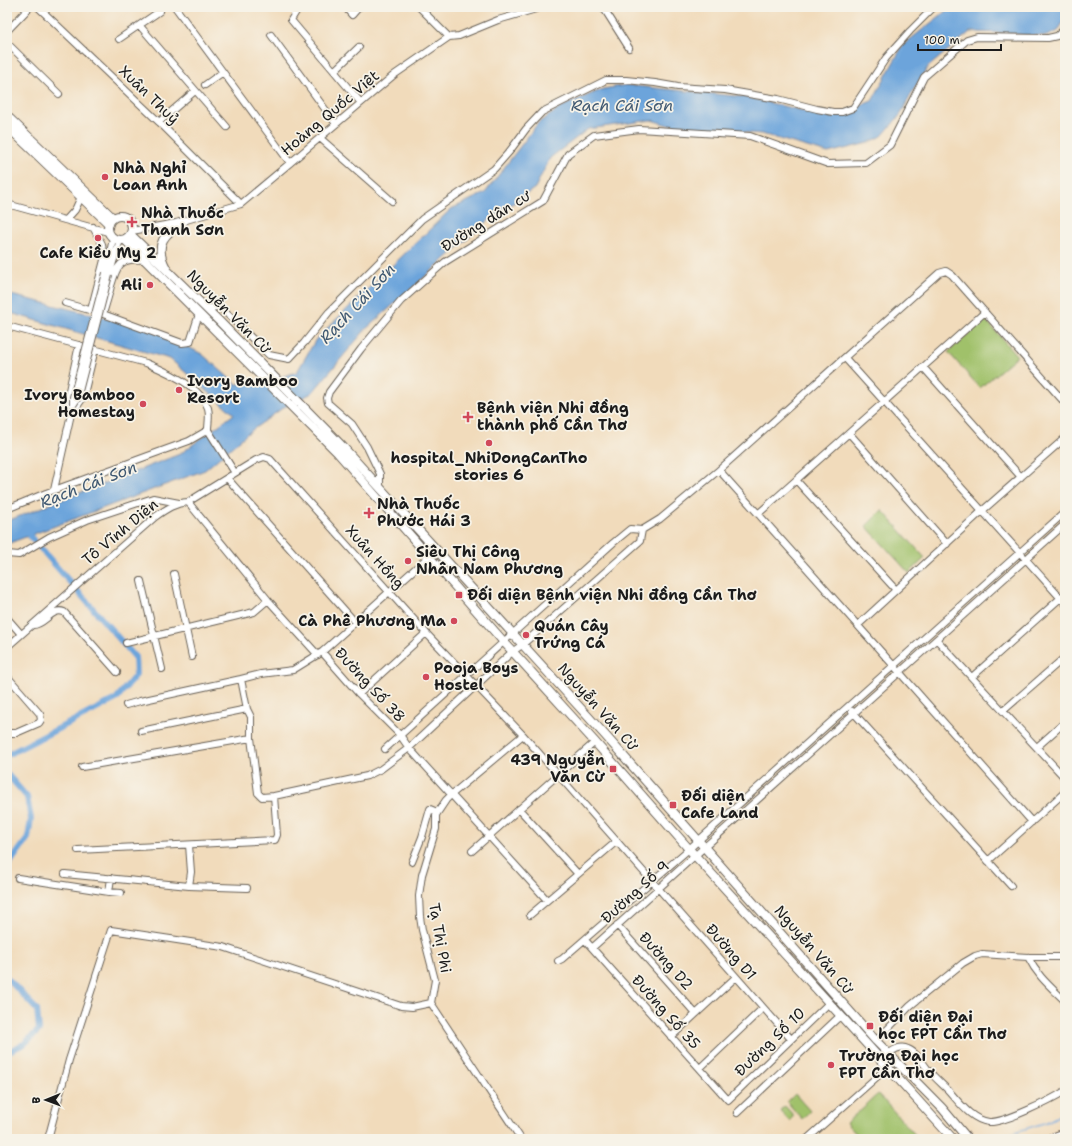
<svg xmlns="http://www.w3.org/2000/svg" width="1072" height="1146" font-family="'Shantell Sans',sans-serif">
<rect width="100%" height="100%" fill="#f7f3e8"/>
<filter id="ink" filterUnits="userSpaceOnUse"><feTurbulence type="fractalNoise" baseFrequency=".025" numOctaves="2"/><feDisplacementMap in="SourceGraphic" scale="8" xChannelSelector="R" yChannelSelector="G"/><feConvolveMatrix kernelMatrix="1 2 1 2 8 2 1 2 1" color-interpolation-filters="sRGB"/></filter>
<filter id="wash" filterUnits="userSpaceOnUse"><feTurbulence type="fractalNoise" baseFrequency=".012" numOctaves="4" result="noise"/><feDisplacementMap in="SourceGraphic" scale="16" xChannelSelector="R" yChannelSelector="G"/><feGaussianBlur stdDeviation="0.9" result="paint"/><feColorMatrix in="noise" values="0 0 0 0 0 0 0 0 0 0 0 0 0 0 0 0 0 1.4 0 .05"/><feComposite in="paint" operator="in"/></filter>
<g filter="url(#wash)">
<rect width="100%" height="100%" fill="#f1dbbb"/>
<path fill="#a0c16a" stroke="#5e6e43" d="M985 319 1017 356 980 388 948 352Z
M882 510 925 558 909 573 866 526Z
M795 1094 810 1111 802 1119 787 1102Z
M878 1094 919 1139H861L846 1123Z
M785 1106 794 1116 789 1121 780 1110Z"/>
<path fill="#6ca4db" stroke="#44607c" d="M951 7H1065V19L1058 31 1047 36 1021 35 1010 33 970 32 928 67 914 89 901 114 882 136 868 143 828 153 762 134 675 127 651 120 588 129 550 158 535 188 489 220 366 329 312 393 284 407 248 433 205 470 7 544V521L180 454 234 414 170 359 7 312V294L152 329 202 354 236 384 261 383 297 372 316 339 451 209 485 193 538 123 565 105 603 89 626 85 745 97 830 117 872 101 903 45Z"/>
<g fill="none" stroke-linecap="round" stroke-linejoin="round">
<path stroke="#6ca4db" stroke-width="1.5" d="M993 1139 1047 1122 1065 1112"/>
<path stroke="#6ca4db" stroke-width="6" d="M7 755 116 699 136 675 135 657 29 535
M7 774 27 797 31 819 28 838 7 867
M7 978 37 1010 39 1030 24 1044 7 1052"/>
</g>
</g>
<g filter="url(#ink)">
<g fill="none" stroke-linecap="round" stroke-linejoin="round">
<defs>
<path id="minor" d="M38 7 159 122 241 204
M175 7 290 163
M299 7 291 20 361 103
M345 7 352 15 359 7
M419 7 449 37
M603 7 629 48
M140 26 227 127
M7 31 30 7
M271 35 336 124
M119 39 160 11
M7 43 59 94
M334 71 359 47
M205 85 223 72
M159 122 195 91
M320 138 392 201
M7 204 108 232
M66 220 75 210 81 197
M132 231 176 223 241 204 290 163 394 75 449 37 459 36 498 20 543 7
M106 273 113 238
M109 275 120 240
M65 303 103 314 182 343 190 342 199 314
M206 308 220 307 269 355 289 359 304 343 329 312 422 219 494 169 509 152 526 129 542 112 606 80H626L655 83 678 87 725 90 778 99 817 109 833 112H842L853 108 886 58 910 31 934 7
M91 310 104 260 102 244 93 227
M103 314C106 304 109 295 111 286 117 265 120 257 145 260
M7 326 146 363C166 371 201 387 208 408 210 415 208 423 208 430L189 441 46 493 7 509
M845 358 1065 603
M923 367 1021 477
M73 412 83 398 95 349
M70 413 68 395 79 345
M208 430 235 473
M849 433 947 544
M719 470 893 665 1032 822
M227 478 355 622
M796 480 896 590
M380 488V474L367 447 352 424 328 403 327 398 329 392 361 349 401 301 445 262 543 201 568 154 594 135 639 129 750 136 828 164 866 163 890 145 924 77 967 40 977 37 1048 38 1057 36 1065 28
M54 490 73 405
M758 514 985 312
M642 530 660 519 719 470 939 273 946 271 952 275 1065 403
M7 554 19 555 49 537 87 520 153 498 179 503
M174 574 192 657
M141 581 162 669
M268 600 318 655
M7 618 21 634
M33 625C45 625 52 607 64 612L117 672
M858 625 982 511 1065 438
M937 640 1065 778
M126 643 254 612 268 600 188 502
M7 647 155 517C166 509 175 503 188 502L256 460 264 457 270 459 426 633 523 735 791 1039
M322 652 359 694 400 735 409 748 547 900
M7 676 40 714 41 720 39 723 16 733H7
M972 677 1065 594
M241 679 261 674 293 670 322 652 436 550
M359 694 426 633
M126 705 140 701 241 679 247 709 251 717V738L258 793 262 797 274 796
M852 711 1011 886
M1003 711 1065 657
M141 731 247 709
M1037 747 1065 722
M385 749 613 543 630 529 642 530
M82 767 251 738
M519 809 578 874
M78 850 275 840 277 835 274 796 367 776 381 769 409 748 512 652 522 645 640 541 642 530
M472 851 595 742
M988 861 1065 792
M412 862 422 837 430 809 437 812
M65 874 189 886 247 888
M18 878 109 892
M111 878 109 892 121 893
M189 886 191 872 189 845
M530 915 617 841
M617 925 696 1014
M585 940 728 1100 829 1003
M592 948 1065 524
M1028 957C1038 977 1050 986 1065 1001
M558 961 562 959 689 849 1065 512
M671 1037 736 977
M876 1041 910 1006 963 963 975 956 982 954 1028 957H1065
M888 1054C894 1050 900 1045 908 1049 916 1052 923 1063 929 1071 935 1078 942 1084 948 1090 959 1102 971 1120 989 1122 1004 1123 1051 1100 1065 1091
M700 1068 763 1008
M737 1113 841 1015
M48 1139 69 1060 111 930 223 947 401 1006 412 1007 431 1003
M521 1139 431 1003 435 980 422 930 420 917 419 896 422 875 436 829V815L446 800 451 795 523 735
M807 1139 888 1067
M1046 1139 1065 1132"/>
<path id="major" d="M7 116 113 218
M7 126 109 224
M108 228a12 12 0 1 1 24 0a12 12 0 1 1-24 0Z
M131 235 219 321 343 447 604 734 876 1041 942 1108 968 1139
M125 240 338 453 503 641 595 742 689 849 953 1139
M166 268C153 244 165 233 184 221"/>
</defs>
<use href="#minor" stroke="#675f54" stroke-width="8"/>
<use href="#major" stroke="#675f54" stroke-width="10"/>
<use href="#minor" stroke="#fff" stroke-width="6"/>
<use href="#major" stroke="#fff" stroke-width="8"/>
<defs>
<path id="minor-bridge" d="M106 273 73 397V405L77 399 109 275"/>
</defs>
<use href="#minor-bridge" stroke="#675f54" stroke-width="8" stroke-linecap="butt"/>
<use href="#minor-bridge" stroke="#fff" stroke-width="6"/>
</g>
</g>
<g fill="#d1495b" stroke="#f7f3e8" stroke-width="1.5">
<circle cx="105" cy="177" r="4"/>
<path d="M130 216h4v4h4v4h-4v4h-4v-4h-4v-4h4z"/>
<circle cx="98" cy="238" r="4"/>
<circle cx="150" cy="285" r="4"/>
<circle cx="179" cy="390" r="4"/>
<circle cx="143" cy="404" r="4"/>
<path d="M466 411h4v4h4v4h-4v4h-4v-4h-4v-4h4z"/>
<circle cx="489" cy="443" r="4"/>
<path d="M367 507h4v4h4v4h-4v4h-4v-4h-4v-4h4z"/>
<circle cx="408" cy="561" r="4"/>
<rect x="455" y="591" width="8" height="8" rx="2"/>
<circle cx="454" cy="621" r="4"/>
<circle cx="526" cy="635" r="4"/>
<circle cx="426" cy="677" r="4"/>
<rect x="609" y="765" width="8" height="8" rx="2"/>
<rect x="669" y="801" width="8" height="8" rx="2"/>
<rect x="866" y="1022" width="8" height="8" rx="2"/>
<circle cx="831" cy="1065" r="4"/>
</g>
<g text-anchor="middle" stroke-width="3.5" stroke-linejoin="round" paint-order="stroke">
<g font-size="15" fill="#1c1c1c" stroke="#f7f3e8">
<text transform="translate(149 95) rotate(44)" y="5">Xuân Thuỷ</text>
<text transform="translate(330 113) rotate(-40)" y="5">Hoàng Quốc Việt</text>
<text transform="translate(486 221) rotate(-32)" y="5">Đường dân cư</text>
<text transform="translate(229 312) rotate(45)" y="5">Nguyễn Văn Cừ</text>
<text transform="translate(120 532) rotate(-40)" y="5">Tô Vĩnh Diện</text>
<text transform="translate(375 557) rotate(48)" y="5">Xuân Hồng</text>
<text transform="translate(370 685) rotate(47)" y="5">Đường Số 38</text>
<text transform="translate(598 707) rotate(48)" y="5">Nguyễn Văn Cừ</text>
<text transform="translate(635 892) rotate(-42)" y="5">Đường Số 9</text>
<text transform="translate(440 938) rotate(80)" y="5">Tạ Thị Phi</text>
<text transform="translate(814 950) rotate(49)" y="5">Nguyễn Văn Cừ</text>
<text transform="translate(731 952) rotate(49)" y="5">Đường D1</text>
<text transform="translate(666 961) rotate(48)" y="5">Đường D2</text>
<text transform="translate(666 1012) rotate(48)" y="5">Đường Số 35</text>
<text transform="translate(770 1042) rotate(-44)" y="5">Đường Số 10</text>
</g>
<g font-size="15" font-weight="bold" fill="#1c1c1c" stroke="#f7f3e8" text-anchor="start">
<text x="113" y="173">Nhà Nghỉ<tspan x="113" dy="17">Loan Anh</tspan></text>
<text x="141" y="218">Nhà Thuốc<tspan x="141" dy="17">Thanh Sơn</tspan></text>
<text x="98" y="258" text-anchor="middle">Cafe Kiều My 2</text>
<text x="142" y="290" text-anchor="end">Ali</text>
<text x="187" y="386">Ivory Bamboo<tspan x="187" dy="17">Resort</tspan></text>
<text x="135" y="400" text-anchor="end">Ivory Bamboo<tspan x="135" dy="17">Homestay</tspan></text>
<text x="477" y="413">Bệnh viện Nhi đồng<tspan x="477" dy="17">thành phố Cần Thơ</tspan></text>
<text x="489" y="463" text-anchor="middle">hospital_NhiDongCanTho<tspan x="489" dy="17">stories 6</tspan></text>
<text x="377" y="509">Nhà Thuốc<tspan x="377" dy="17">Phước Hái 3</tspan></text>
<text x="416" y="557">Siêu Thị Công<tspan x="416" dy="17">Nhân Nam Phương</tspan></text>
<text x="467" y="600">Đối diện Bệnh viện Nhi đồng Cần Thơ</text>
<text x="446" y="626" text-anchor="end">Cà Phê Phương Ma</text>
<text x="534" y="631">Quán Cây<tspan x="534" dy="17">Trứng Cá</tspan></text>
<text x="434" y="673">Pooja Boys<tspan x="434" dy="17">Hostel</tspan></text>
<text x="605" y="765" text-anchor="end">439 Nguyễn<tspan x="605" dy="17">Văn Cừ</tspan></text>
<text x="681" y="801">Đối diện<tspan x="681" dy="17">Cafe Land</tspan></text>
<text x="878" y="1022">Đối diện Đại<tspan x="878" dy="17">học FPT Cần Thơ</tspan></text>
<text x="839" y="1061">Trường Đại học<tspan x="839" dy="17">FPT Cần Thơ</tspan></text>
</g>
<g font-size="16" font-style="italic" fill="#405972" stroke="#f7f3e8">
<text x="622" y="111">Rạch Cái Sơn</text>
<text transform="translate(357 303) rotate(-47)" y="6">Rạch Cái Sơn</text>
<text transform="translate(88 484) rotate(-21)" y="6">Rạch Cái Sơn</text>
</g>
</g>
<rect width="1072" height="1146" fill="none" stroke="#f7f3e8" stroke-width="24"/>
<g transform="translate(46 1100) rotate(269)" stroke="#f7f3e8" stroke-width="3" paint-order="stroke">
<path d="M0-3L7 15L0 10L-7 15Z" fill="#1c1c1c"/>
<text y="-6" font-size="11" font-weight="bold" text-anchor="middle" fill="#1c1c1c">B</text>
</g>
<path d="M918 44v6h83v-6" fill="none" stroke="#1c1c1c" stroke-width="2"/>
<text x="924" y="44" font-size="12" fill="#1c1c1c" stroke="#f7f3e8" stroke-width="3" paint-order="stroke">100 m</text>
</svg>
